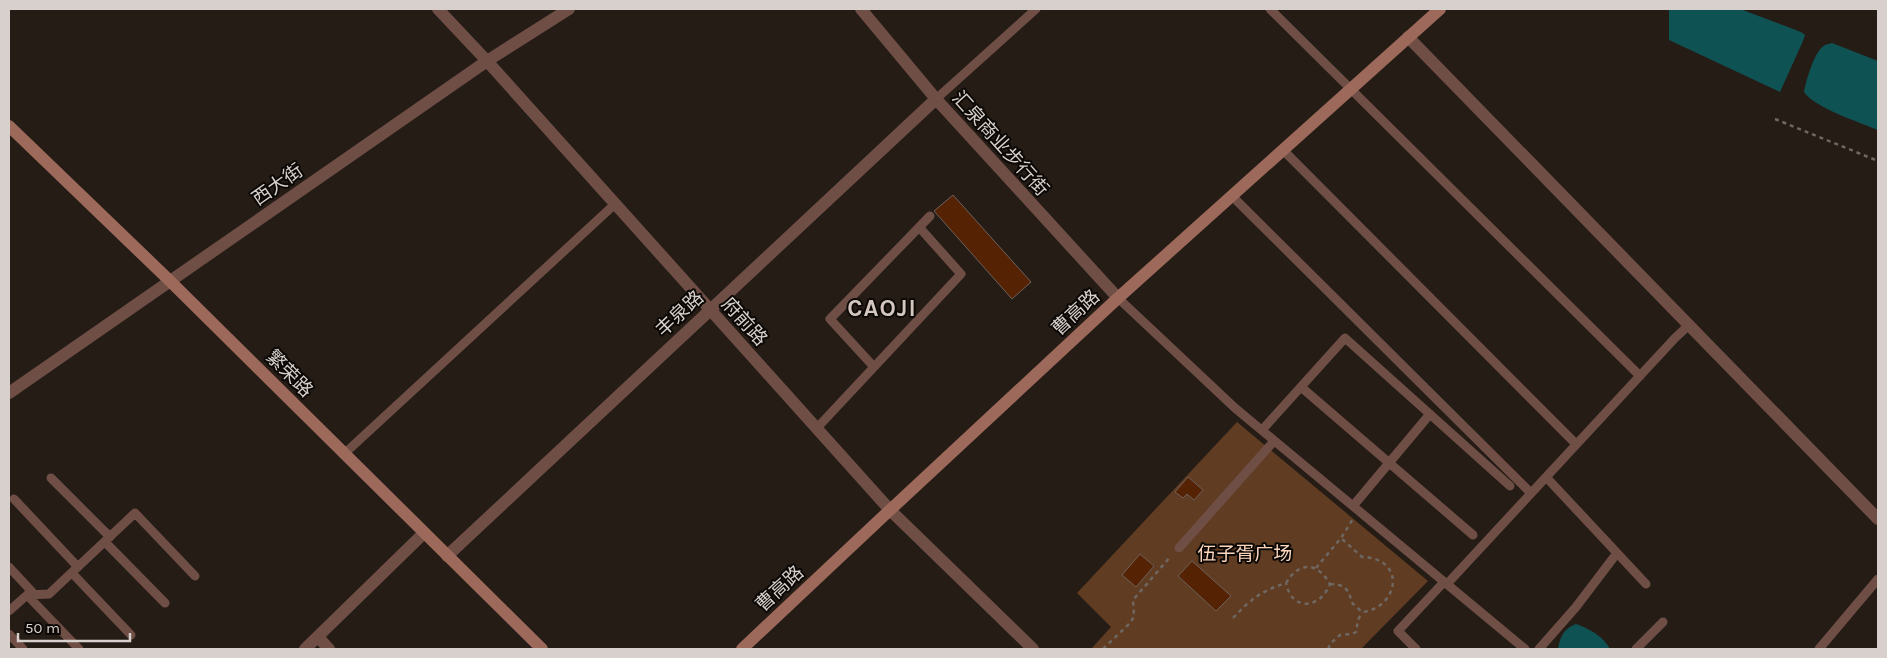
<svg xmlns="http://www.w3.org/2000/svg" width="1887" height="658" font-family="Karla,'Noto Sans SC',sans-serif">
<rect width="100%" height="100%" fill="#251c16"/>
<path fill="#603c22" d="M1237 422 1428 581 1361 649H1091L1111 627 1077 593Z"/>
<path fill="#0f5253" d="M1669 9H1740L1801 32 1805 35 1803 41 1780 92 1669 40Z
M1832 43 1878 61V130C1859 122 1815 108 1804 92 1806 81 1814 51 1825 45 1825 45 1832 43 1832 43Z
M1576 624C1590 629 1603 636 1610 649H1558C1560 637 1564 628 1576 624Z"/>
<path fill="#552304" stroke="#6d615b" d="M953 195 1031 282 1012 299 934 211Z
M1188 477 1203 490 1194 500 1187 494 1183 498 1175 492Z
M1140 554 1154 566 1136 587 1122 575Z
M1192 561 1231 596 1216 611 1178 576Z"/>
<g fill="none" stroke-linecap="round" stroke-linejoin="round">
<path stroke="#6f6762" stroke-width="2.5" stroke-dasharray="4 4" stroke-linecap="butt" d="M1775 119 1878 161
M1316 568 1341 538 1353 519
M1330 584C1343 584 1350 589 1351 602L1362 612C1399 608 1407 558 1362 557L1341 538
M1233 618C1251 599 1261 591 1286 583 1300 560 1318 563 1330 584 1320 609 1292 612 1286 583
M1103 649 1131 622 1134 616 1133 600 1171 556
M1328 649 1331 643 1340 635 1352 634 1356 632 1358 620 1362 612"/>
<path stroke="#6f4e46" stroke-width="9" d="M1270 9 1640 376
M936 99 1036 9
M1283 150 1576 444
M1232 196 1531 493
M1118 298 1235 408 1525 649
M874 367 830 319 930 216
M1301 387 1473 535
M816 429 961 274 919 227
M1262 430 1345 338 1510 486
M344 454 615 204
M1546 477 1646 584
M51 478 110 537
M14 499 78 567
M1353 506 1430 414
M105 542 165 603
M1179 548 1274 441
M9 567 35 595
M72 573 131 635
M1447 584 1675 338 1689 325
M27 595 79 649
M9 611 27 595 49 594 135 513 195 576
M9 634 23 649
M1416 649 1398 631 1444 582
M1539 649 1576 607 1617 553
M1636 649 1663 622
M1819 649 1878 579"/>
<path stroke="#6f4e46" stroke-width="12" d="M438 9 487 61 890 510 1033 649
M861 9 936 99 1118 298
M1408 37 1878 519
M9 393 487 61 569 9
M447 556 936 99
M318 637 329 649
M305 649 424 533"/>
<path stroke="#9d695b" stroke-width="12" d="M9 126 170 281 542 649
M742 649 890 510 1118 298 1440 9"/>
</g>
<g text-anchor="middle" stroke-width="4" stroke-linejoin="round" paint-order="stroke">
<g font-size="19" fill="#d7d0cc" stroke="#0b0805">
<text transform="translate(1001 143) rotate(48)" y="7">汇泉商业步行街</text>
<text transform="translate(277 184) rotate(-35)" y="7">西大街</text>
<text transform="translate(1075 312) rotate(-43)" y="7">曹高路</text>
<text transform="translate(679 313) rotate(-43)" y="7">丰泉路</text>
<text transform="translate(745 321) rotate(48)" y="7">府前路</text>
<text transform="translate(290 373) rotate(45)" y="7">繁荣路</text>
<text transform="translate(779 588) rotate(-43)" y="7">曹高路</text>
</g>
<g font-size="19" fill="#fbd5bc" stroke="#0b0805">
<text x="1245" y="560">伍子胥广场</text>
</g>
<g font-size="24" font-weight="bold" letter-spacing="1" fill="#d3c7bf" stroke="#0b0805">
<text x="882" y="316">CAOJI</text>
</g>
</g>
<rect width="1887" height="658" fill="none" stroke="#d7d0cc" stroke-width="20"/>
<path d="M18 633v8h112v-8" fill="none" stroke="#d7d0cc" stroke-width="2.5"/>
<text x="25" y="633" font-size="15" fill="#d7d0cc" stroke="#0b0805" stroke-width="4" paint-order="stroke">50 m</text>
</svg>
